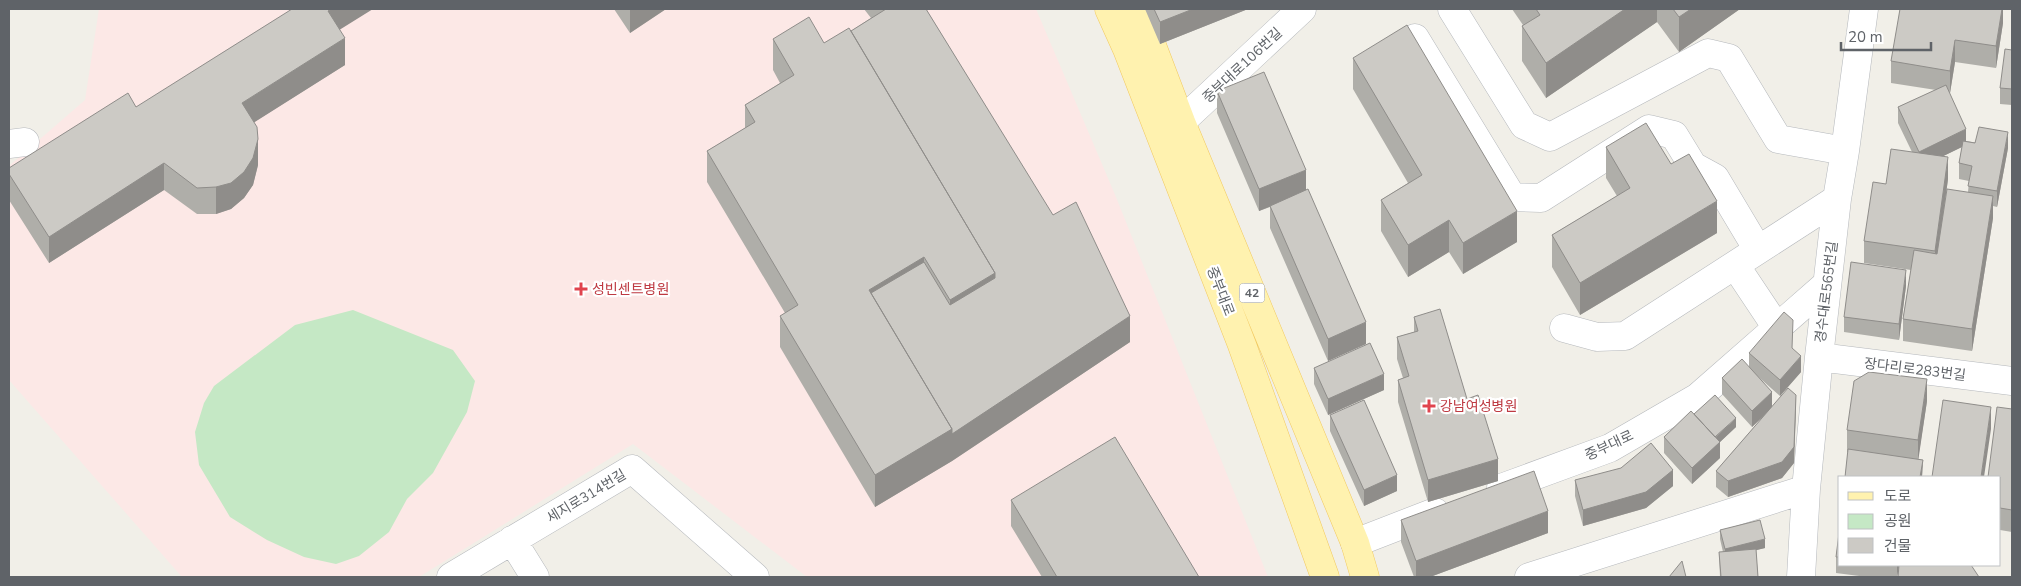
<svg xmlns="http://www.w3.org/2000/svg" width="2021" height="586" font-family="'Nunito Sans','Noto Sans KR',sans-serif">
<rect width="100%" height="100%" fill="#f1efe8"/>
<path fill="#fce8e6" d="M99 9H1036L1116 197 1268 577H807L633 444 419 577H182L9 380V166L85 100Z"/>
<path fill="#c5e8c5" d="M353 310 453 350 475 381 467 412 433 473 407 499 389 532 359 556 336 564 304 557 267 540 230 517 199 465 195 432 204 403 214 386 295 325Z"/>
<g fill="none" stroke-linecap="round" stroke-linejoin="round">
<defs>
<path id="minor" d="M1452 9 1524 125 1550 137 1708 53 1729 58 1778 139 1845 151
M1415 38 1512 197 1541 198 1649 129 1674 135 1693 166 1715 178 1758 250
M1181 122 1302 9
M9 144 25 142
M1735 265 1777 328
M1564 328 1597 337 1625 336 1837 199
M1819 357 2012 381
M1501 488 1610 448 1698 397 1827 284
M512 540 535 577
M1355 543 1435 512
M451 577 632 469 755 577
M1529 577 1806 489
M1801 577 1806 489 1819 357 1837 199 1845 151 1864 9"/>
<path id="major" d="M1109 9 1127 49 1242 345 1325 577
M1138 9 1181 122 1355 543 1365 577"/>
</defs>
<use href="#minor" stroke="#b5b8bc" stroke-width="29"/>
<use href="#major" stroke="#f2c960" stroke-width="29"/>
<use href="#minor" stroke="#fff" stroke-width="28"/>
<use href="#major" stroke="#fff2af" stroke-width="28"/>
</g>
<path fill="#afaea9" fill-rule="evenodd" d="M614 9H666L630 33Z
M864 9H926L1130 342 952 461 875 507 780 347V316L785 313 707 182V151L745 128V105L780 83 773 70V39L824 43 851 31 871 18Z
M1145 9H1248L1160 44Z
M1512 9H1740L1679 52 1657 22 1546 98 1522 61V26L1523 25Z
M2003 9V23L1996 68 1955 62 1950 93H1949L1966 141 2008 148 1997 207 1993 206V218L1972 351 1903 341V319L1911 270 1864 263V241L1886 184 1912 152 1898 123V107L1936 90 1891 83V61ZM1962 147 1959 163V179L1969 181 1968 192 1942 225 1948 179 1943 156Z
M339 30 345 65 254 122 258 165 253 185 244 198 231 209 216 214H197L164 190 49 263 9 200V168L136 107Z
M2012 50V105L2000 104V88Z
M1353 58 1517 242 1463 274 1449 252 1408 277 1381 231V200L1408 183 1353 89Z
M1217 91 1306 190 1366 344 1328 361 1270 228V207L1259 211 1217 113Z
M1606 147 1671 164 1717 233 1580 315 1552 267V235L1617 196 1606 178Z
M1906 286 1899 340 1844 332V317Z
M1414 317 1467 399 1498 481 1428 502 1398 402V380L1403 378 1397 359V337L1414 332Z
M1792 349 1801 372 1780 396 1755 374 1772 407 1796 411 1794 463 1782 478 1728 497 1716 487V471L1768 411 1752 427 1722 394V378L1749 368V353Z
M1314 368 1384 390 1328 415 1314 384Z
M1927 401 1918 459 1923 460 1922 477H1845L1848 452H1847V430Z
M2012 409V532L2000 530V477Z
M1694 414 1736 427 1720 442V458L1692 484 1664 453V437Z
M1330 415 1397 491 1364 506 1330 431Z
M1575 480 1673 486 1646 508 1583 526 1575 496Z
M1011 500 1199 577H1042L1011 526Z
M1401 520 1548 533 1430 577H1414L1401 542Z
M1840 525V565H1971L1899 568 1897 577H1867L1836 573V557Z
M1720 530 1765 548 1756 550 1758 577H1720L1719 552H1723L1720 539Z"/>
<path fill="#8f8d8a" d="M331 9H373L328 37V11Z
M630 9H666L630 33Z
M1193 9H1248L1160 44V22Z
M1625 9H1657V22L1546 98V63Z
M1691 9H1740L1679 52V17Z
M2002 9H2003V23L1996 68V46Z
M345 38V65L242 130V103Z
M1955 40V62L1950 93V71Z
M1966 129V145L1919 168V152Z
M2008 132V148L1997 207V191Z
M258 139V165L253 185 244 198 231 209 216 214V187Z
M1948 157V179L1935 273V251Z
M164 163V190L49 263V237Z
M1306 170V192L1259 211V189Z
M1993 196V218L1972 351V329Z
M1717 201V233L1580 315V283Z
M1517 211V242L1463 274V243Z
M1449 220V252L1408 277V245Z
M924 257V288L881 314 869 290Z
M1906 270V286L1899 340V324Z
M995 273V304L950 332V300Z
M1130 316V342L952 461 875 507V475Z
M1366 322V344L1328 361V339Z
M1801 356V372L1780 396V380Z
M1384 374V390L1328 415V399Z
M1927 379V401L1918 462V440Z
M1772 392V408L1752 427V411Z
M1796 395 1794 463 1782 478 1728 497V481Z
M1991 407V429L1984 477H1981Z
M1736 418V427L1720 442V458L1692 484V468L1715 438Z
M1498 459V481L1428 502V480Z
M1923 460 1922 477H1920Z
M1673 470V486L1646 508 1583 526V510Z
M1397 475V491L1364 506V490Z
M1548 511V533L1430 577H1416V561Z
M1765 539V548L1725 558V549Z
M1897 565H1899L1897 577Z"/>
<path fill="#cccac5" stroke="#8f8d8a" d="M292 9H331L328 11 345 38 242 103 257 127 258 139 253 158 244 172 231 183 216 187 197 188 164 163 49 237 9 174V168L128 93 136 107Z
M886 9H926L1053 215 1076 202 1130 316 952 434V429L871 293 924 262 950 305 995 278V273L851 31Z
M1154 9H1193L1160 22Z
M1536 9H1625L1546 63 1522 26 1540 15Z
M1673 9H1691L1679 17Z
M1900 9H2002L1996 46 1955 40 1950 71 1891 61Z
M809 17 824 43 849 28 995 273 950 300 924 257 869 290 952 429 875 475 780 316 798 305 707 151 755 122 745 105 794 75 773 39Z
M1407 25 1517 211 1463 243 1449 220 1408 245 1381 200 1422 175 1353 58Z
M2005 49 2012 50V89L2000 88Z
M1264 72 1306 170 1259 189 1217 91Z
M1946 85 1966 129 1919 152 1898 107Z
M1646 123 1671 164 1689 154 1717 201 1580 283 1552 235 1630 188 1606 147Z
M1979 127 2008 132 1997 191 1968 186 1972 166 1959 163 1963 141 1975 143Z
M1891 149 1948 157 1935 251 1864 241 1873 182 1886 184Z
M1308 189 1366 322 1328 339 1270 206Z
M1947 189 1993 196 1972 329 1903 319 1914 250 1937 254Z
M1851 262 1906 270 1899 324 1844 317Z
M1440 309 1467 399 1478 395 1498 459 1428 480 1398 380 1409 376 1397 337 1418 331 1414 317Z
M1784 312 1793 320 1792 348 1801 356 1780 380 1749 353Z
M1370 343 1384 374 1328 399 1314 368Z
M1742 359 1772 392 1752 411 1722 378Z
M1869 372 1927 379 1918 440 1847 430 1854 381Z
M1788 388 1796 395 1794 447 1782 462 1728 481 1716 471Z
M1715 395 1736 418 1715 437 1694 414Z
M1364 400 1397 475 1364 490 1330 415Z
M1943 400 1991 407 1981 477H1932Z
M1997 407 2012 409V510L2000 508V477H1988Z
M1691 411 1720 442 1692 468 1664 437Z
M1115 437 1199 577H1057L1011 500Z
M1651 443 1673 470 1646 492 1583 510 1575 480 1621 468Z
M1848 449 1923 460 1920 477H1845Z
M1534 471 1548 511 1416 561 1401 520Z
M1760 520 1765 539 1725 549 1720 530Z
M1840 525V557H1836Z
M1756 549 1758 577H1721L1719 552Z
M1682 561 1686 577H1669Z
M1899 565H1971L1979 577H1898Z"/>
<g fill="#e0444e" stroke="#fff" stroke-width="2">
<path d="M578.5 281.5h5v5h5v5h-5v5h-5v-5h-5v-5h5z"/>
<path d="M1426.5 398.5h5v5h5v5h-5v5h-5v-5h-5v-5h5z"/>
</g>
<g text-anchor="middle" stroke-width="4.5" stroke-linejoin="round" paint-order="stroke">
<rect fill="#fff" stroke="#8f9295" stroke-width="1" x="1239.5" y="283.5" width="25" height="19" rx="4"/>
<g font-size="12" font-weight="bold" fill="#5f6368">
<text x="1252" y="297">42</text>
</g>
<g font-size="14" fill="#5f6368" stroke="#fff">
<text transform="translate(1242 65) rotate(-43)" y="5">중부대로106번길</text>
<text transform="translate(1221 291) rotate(69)" y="5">중부대로</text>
<text transform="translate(1826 292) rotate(-83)" y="5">경수대로565번길</text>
<text transform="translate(1915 369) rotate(7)" y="5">장다리로283번길</text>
<text transform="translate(1609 445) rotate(-25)" y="5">중부대로</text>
<text transform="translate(586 496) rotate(-31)" y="5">세지로314번길</text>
</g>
<g font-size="14" fill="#be3a42" stroke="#fff" text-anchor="start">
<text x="592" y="294">성빈센트병원</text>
<text x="1440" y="411">강남여성병원</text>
</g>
</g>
<rect width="2021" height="586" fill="none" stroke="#5f6368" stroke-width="20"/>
<rect x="1838" y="476" width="162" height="90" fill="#ffffff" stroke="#bfc1c3"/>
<rect x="1848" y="492" width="25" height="8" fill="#fff2af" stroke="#bfc1c3"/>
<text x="1884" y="501" font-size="15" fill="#5f6368">도로</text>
<rect x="1848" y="514" width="25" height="15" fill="#c5e8c5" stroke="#bfc1c3"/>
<text x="1884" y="526" font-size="15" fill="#5f6368">공원</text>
<rect x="1848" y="538" width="25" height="15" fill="#cccac5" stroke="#bfc1c3"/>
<text x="1884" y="551" font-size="15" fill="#5f6368">건물</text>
<path d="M1841 42v8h90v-8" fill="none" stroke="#5f6368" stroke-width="2.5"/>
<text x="1848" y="42" font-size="15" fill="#5f6368" stroke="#ffffff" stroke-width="4" paint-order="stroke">20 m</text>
</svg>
